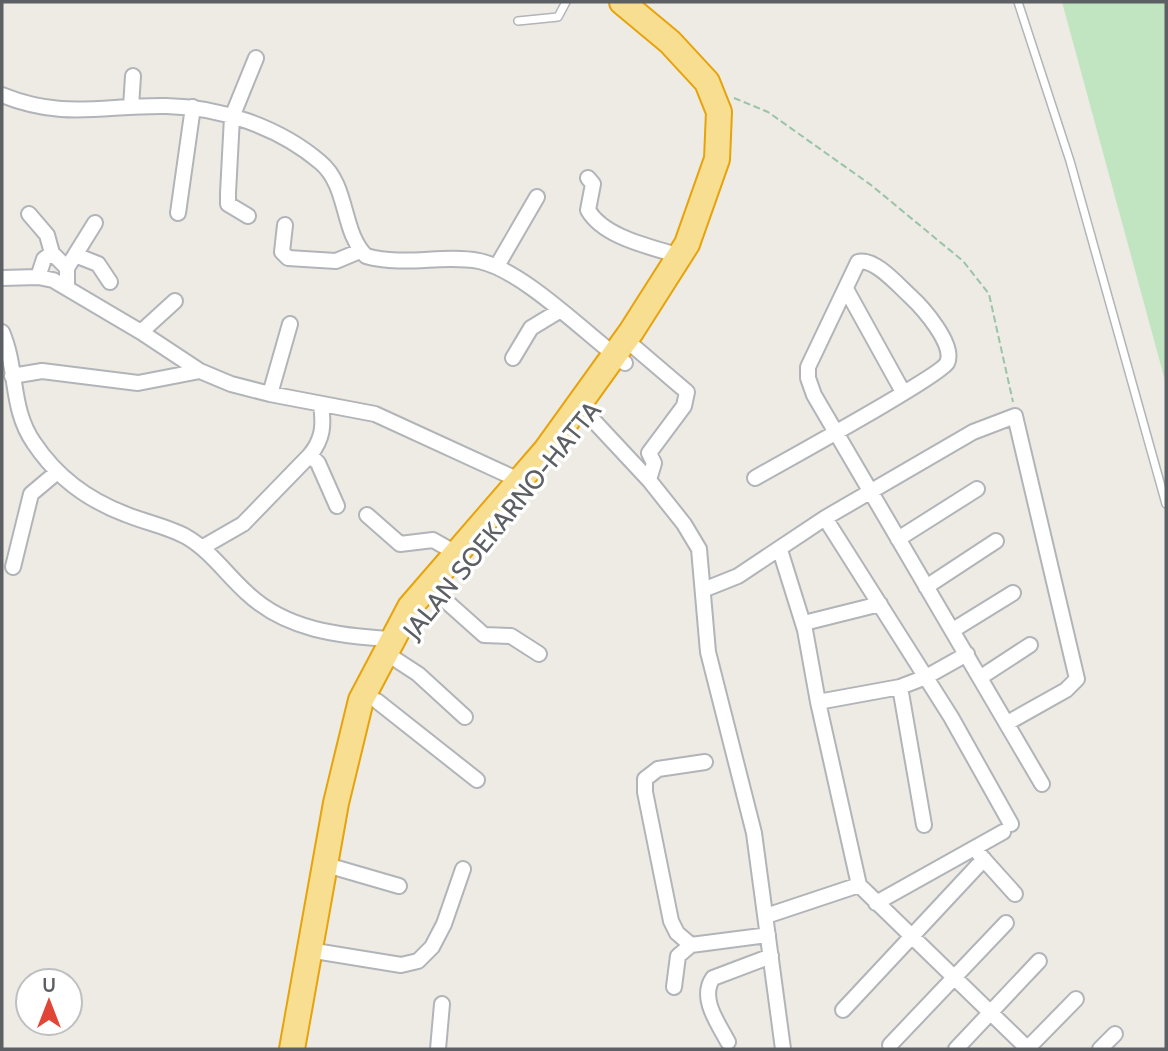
<svg xmlns="http://www.w3.org/2000/svg" width="1168" height="1051" font-family="Cabin,sans-serif">
<rect width="100%" height="100%" fill="#edebe4"/>
<path fill="#c1e4c1" d="M1062 2H1166V384Z"/>
<g fill="none" stroke-linecap="round" stroke-linejoin="round">
<defs>
<path id="lane" d="M1018 2 1070 161 1166 504
M518 21 558 17 566 2"/>
<path id="street" d="M2 95C64 120 103 105 166 106 220 107 279 127 320 162 349 186 341 231 366 256 405 267 442 254 479 261 523 270 587 335 625 363
M131 107 133 76
M588 178 593 184 588 210C604 238 652 247 680 256
M178 213 193 107
M29 214 47 235 52 253 67 268
M248 216 228 204V193L232 117 256 58
M285 225 282 252 288 258 336 261 360 251
M75 255 98 264 110 282
M497 266 537 197
M38 277 44 259 52 253
M2 278 38 277 53 280 141 332 200 371 231 384 270 394 375 414 521 481
M67 287V268L95 223
M846 289 903 392
M2 332C18 369 10 409 34 443 56 476 88 500 125 514 144 522 166 526 185 536 210 550 226 574 247 593 286 630 339 636 390 639
M141 332 175 301
M625 339 687 392 684 406 649 453 654 463 649 480
M513 358 531 328 559 311
M12 376 42 371 138 383 200 371
M270 394 290 324
M579 405 649 480 684 524 699 549 708 652 754 833 783 1049
M310 455 318 463 337 506
M755 478C781 463 940 376 947 363 956 345 922 307 910 296 898 285 874 257 858 262L808 367V378L814 395 1042 784
M367 515 400 544 433 540 456 553
M825 518 973 432 1015 416 1077 679 1066 690 1009 722
M898 539 977 489
M203 547 243 524 310 455C323 439 324 425 321 405
M13 567 31 494 56 473
M926 587 996 541
M703 590 738 576 825 518 951 717 1011 824
M438 594 484 635 511 636 539 654
M804 623 880 604
M953 630 1013 593
M395 659 418 674 465 717
M981 677 1030 645
M900 687 924 825
M377 701 477 780
M818 702 900 687 926 677 967 654
M705 762 658 769 645 779V792L671 921 677 933 691 945 768 935
M979 854 1015 894
M337 868 399 886
M859 885 1028 1049
M876 903 1003 832
M766 916 859 885 818 702 805 630 780 550
M321 952 401 965 418 961 432 947 444 924 463 869
M674 987 678 956 691 945
M843 1010 984 859
M728 1042C718 1023 699 998 713 978L771 956
M890 1045 1006 923
M438 1049 442 1004
M956 1049 1039 961
M1027 1049 1076 999
M1100 1049 1115 1034"/>
<path id="highway" d="M292 1049 336 803 361 700 410 607 546 450 631 332 687 244 717 159 719 112 707 82 670 42 622 2"/>
</defs>
<use href="#lane" stroke="#b1b4b8" stroke-width="10"/>
<use href="#street" stroke="#b1b4b8" stroke-width="18"/>
<use href="#highway" stroke="#e6a30b" stroke-width="28"/>
<path stroke="#9bc4a7" stroke-width="2" stroke-dasharray="7 3.5" stroke-linecap="butt" d="M734 98 768 112 871 185 963 261 989 294 1013 402"/>
<use href="#lane" stroke="#fff" stroke-width="7"/>
<use href="#street" stroke="#fff" stroke-width="14"/>
<use href="#highway" stroke="#f8de90" stroke-width="24"/>
</g>
<g text-anchor="middle" stroke-width="7" stroke-linejoin="round" paint-order="stroke">
<g font-size="26" fill="#5c5f63" stroke="#fff">
<text transform="translate(502 520) rotate(-51)" y="9">JALAN SOEKARNO-HATTA</text>
</g>
</g>
<rect width="1168" height="1051" fill="none" stroke="#5c5f63" stroke-width="7"/>
<g transform="translate(49 1002)"><circle r="33" fill="#ffffff" stroke="#bebfc1" stroke-width="2"/>
<path d="M0-5L12 26L0 18L-12 26Z" fill="#e14536"/>
<text y="-10" font-size="19" font-weight="bold" text-anchor="middle" fill="#5c5f63">U</text>
</g>
</svg>
